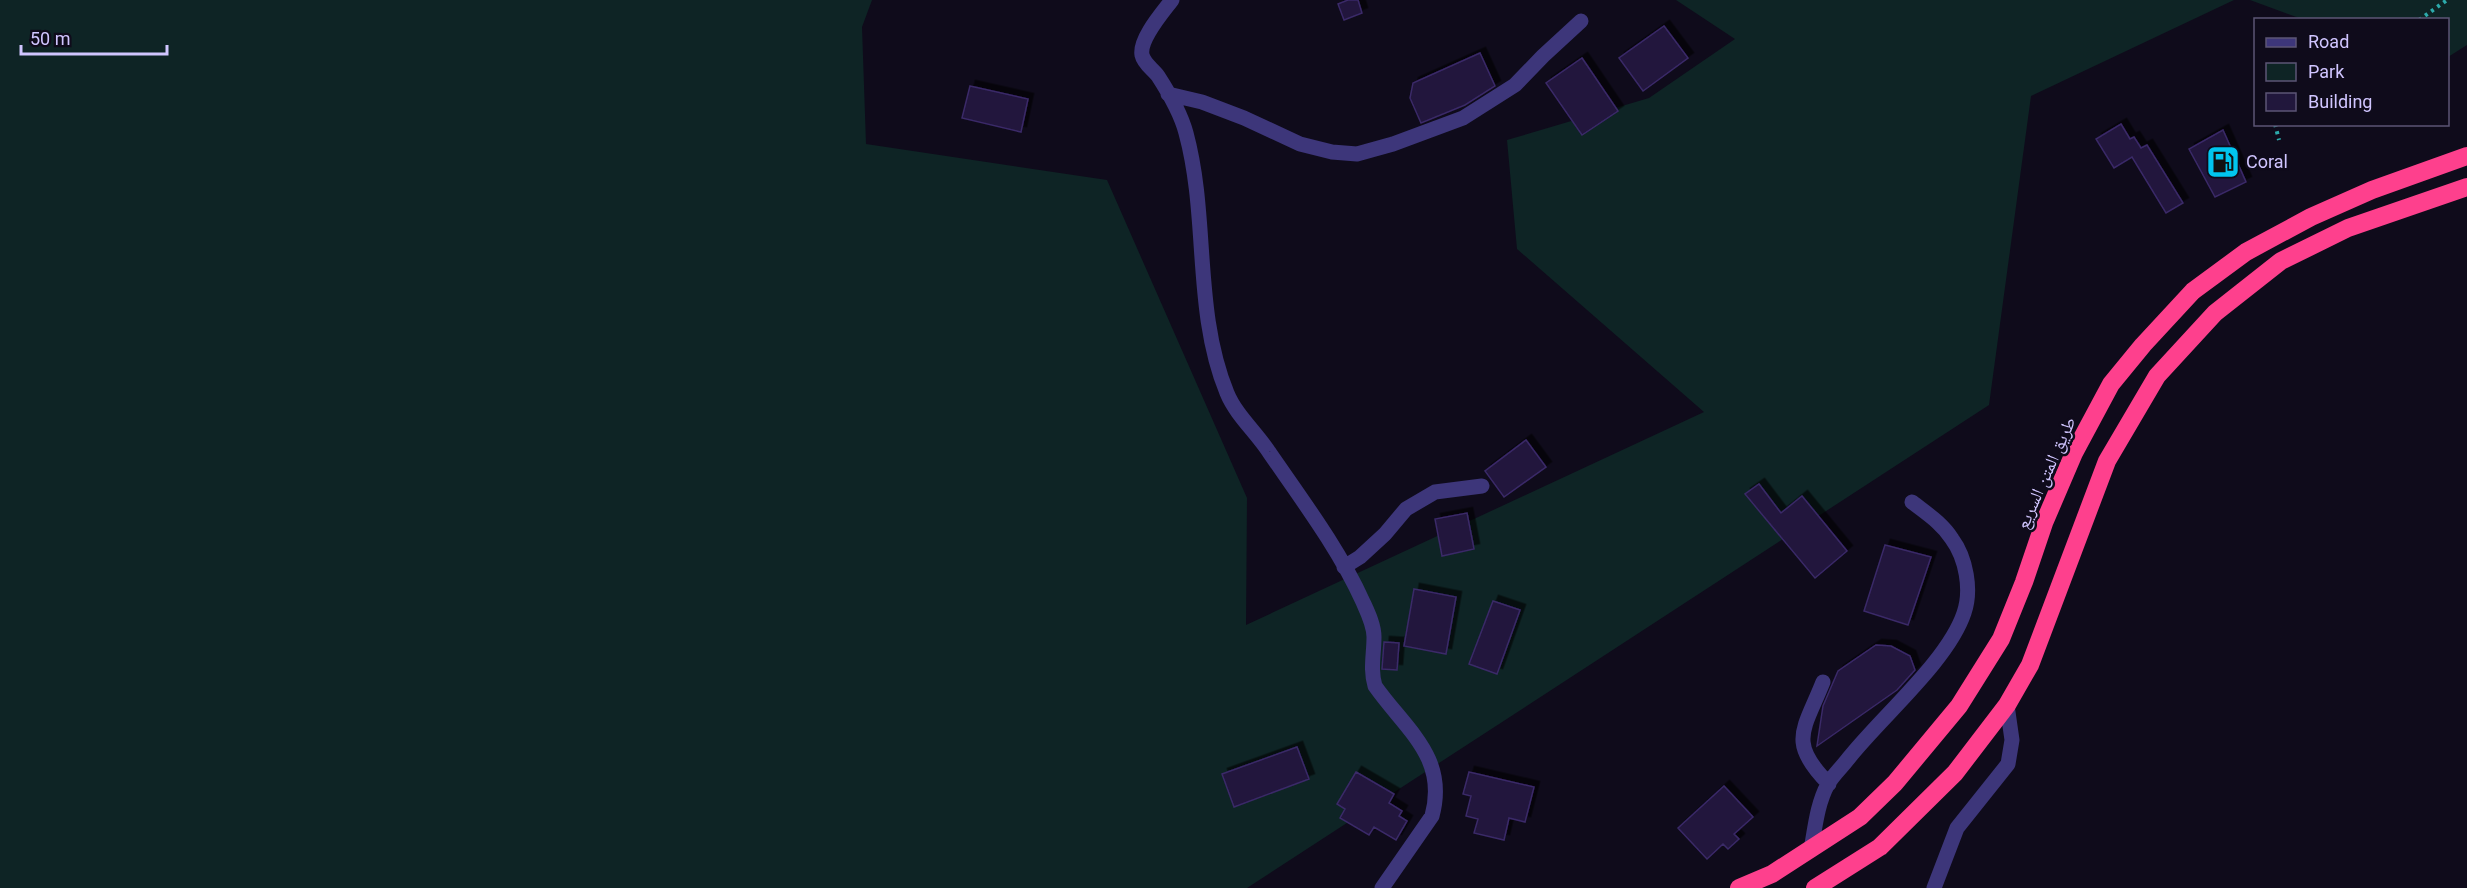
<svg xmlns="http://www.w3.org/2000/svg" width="2467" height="888" font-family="Roboto,'Noto Naskh Arabic',sans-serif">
<defs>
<filter id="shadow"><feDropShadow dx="5.5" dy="-5.5" stdDeviation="0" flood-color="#0009"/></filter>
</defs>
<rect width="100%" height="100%" fill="#0f0b1b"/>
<path fill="#0e2425" d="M0 0H872L862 27 866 144 1107 180 1247 498 1246 625 1704 412 1517 249 1507 140 1649 98 1735 39 1676 0H2234L2031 96 1989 405 1247 888H0Z
M2250 0H2467V45L2448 57V20L2302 19Z"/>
<path fill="#21173c" stroke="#3a2968" stroke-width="1.5" filter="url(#shadow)" d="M1348 0H1358L1362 13 1344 20 1338 4Z
M1664 26 1688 58 1643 91 1619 58Z
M1480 53 1495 86 1465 105 1421 123 1410 98 1413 83Z
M1582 58 1618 111 1582 135 1546 83Z
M970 86 1028 99 1021 132 962 118Z
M2121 124 2130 139 2134 137 2141 148 2147 145 2183 203 2166 213 2132 157 2114 168 2096 139Z
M2223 130 2246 182 2215 197 2189 149Z
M1526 440 1546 467 1504 497 1485 471Z
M1759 484 1781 513 1802 496 1847 551 1815 578 1745 494Z
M1467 513 1474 549 1442 556 1435 519Z
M1885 545 1931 557 1908 625 1864 611Z
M1414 589 1456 597 1446 654 1404 646Z
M1493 601 1520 610 1497 674 1469 664Z
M1384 642 1399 643 1397 670 1382 669Z
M1876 645 1891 646 1910 656 1915 670 1897 690 1817 746 1823 706 1838 671Z
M1297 747 1309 779 1234 807 1222 774Z
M1356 772 1394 794 1389 803 1402 811 1399 816 1407 821 1396 840 1374 827 1369 835 1340 818 1345 809 1337 804Z
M1469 772 1534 787 1525 822 1509 818 1504 840 1474 833 1478 819 1466 816 1471 796 1463 794Z
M1724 786 1753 817 1734 834 1739 839 1728 849 1723 844 1707 859 1678 828Z"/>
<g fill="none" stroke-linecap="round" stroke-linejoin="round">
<path stroke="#2caaab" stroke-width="4" stroke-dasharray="3 4.5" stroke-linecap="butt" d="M2419 20 2447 0
M2275 124 2279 140"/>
<path stroke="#3d367a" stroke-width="15" d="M1172 0C1163 12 1139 39 1142 55 1144 64 1153 69 1158 76 1169 93 1181 114 1186 133 1209 218 1193 310 1227 393 1236 415 1256 432 1269 452 1302 500 1339 549 1363 602 1368 613 1374 625 1374 637 1374 655 1370 669 1375 686 1406 730 1448 757 1432 816L1382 888
M1168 94 1202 102 1244 118 1300 144 1332 152 1357 154 1393 144 1463 118 1515 85 1543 56 1581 21
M1344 567 1360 557 1385 534 1406 509 1435 492 1482 486
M1823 682C1804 730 1787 742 1829 784
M1811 850C1815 828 1817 804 1828 784 1833 775 1842 767 1848 759 1881 717 1948 661 1964 613 1972 590 1966 558 1952 539 1942 523 1926 513 1912 502
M1934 888 1957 828 2008 764 2012 740 2007 705"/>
<path stroke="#fe408d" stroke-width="18" d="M1739 888 1772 874 1860 817 1895 783 1959 706 2001 639 2024 582 2044 523 2074 453 2111 384 2143 345 2193 291 2246 252 2311 217 2372 190 2467 156
M1815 888 1880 847 1955 773 2007 705 2030 665 2107 461 2157 376 2215 313 2281 261 2348 228 2467 187"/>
</g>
<defs>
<symbol id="fuel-square" viewBox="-11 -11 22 22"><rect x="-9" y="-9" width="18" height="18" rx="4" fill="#01c5ef" stroke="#0f0b1b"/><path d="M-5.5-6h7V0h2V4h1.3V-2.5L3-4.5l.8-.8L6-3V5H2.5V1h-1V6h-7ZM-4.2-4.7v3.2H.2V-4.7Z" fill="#111"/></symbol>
</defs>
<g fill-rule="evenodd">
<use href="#fuel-square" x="2204" y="143" width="38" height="38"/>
</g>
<g text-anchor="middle" stroke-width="5" stroke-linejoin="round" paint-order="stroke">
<g font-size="18" fill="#d0c5ff" stroke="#0f0b1b" text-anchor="start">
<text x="2246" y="168">Coral</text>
</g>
<g font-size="18" fill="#d0c5ff" stroke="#0f0b1b">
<text transform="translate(2046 473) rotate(-66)" y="6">طريق المتن السريع</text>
</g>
</g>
<rect x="2254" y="18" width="195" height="108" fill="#0f0b1b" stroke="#5c5576" stroke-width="1.5"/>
<rect x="2266" y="38" width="30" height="9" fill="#3d367a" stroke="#5c5576" stroke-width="1.5"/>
<text x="2308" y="48" font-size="18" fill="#d0c5ff">Road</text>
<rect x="2266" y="63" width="30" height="18" fill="#0e2425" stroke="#5c5576" stroke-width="1.5"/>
<text x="2308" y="78" font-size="18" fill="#d0c5ff">Park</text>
<rect x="2266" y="93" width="30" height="18" fill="#21173c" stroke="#5c5576" stroke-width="1.5"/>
<text x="2308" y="108" font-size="18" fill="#d0c5ff">Building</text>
<path d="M21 45v9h146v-9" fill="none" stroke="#d0c5ff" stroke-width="3"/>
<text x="30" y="45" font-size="18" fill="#d0c5ff" stroke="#0f0b1b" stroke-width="4.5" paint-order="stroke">50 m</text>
</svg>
